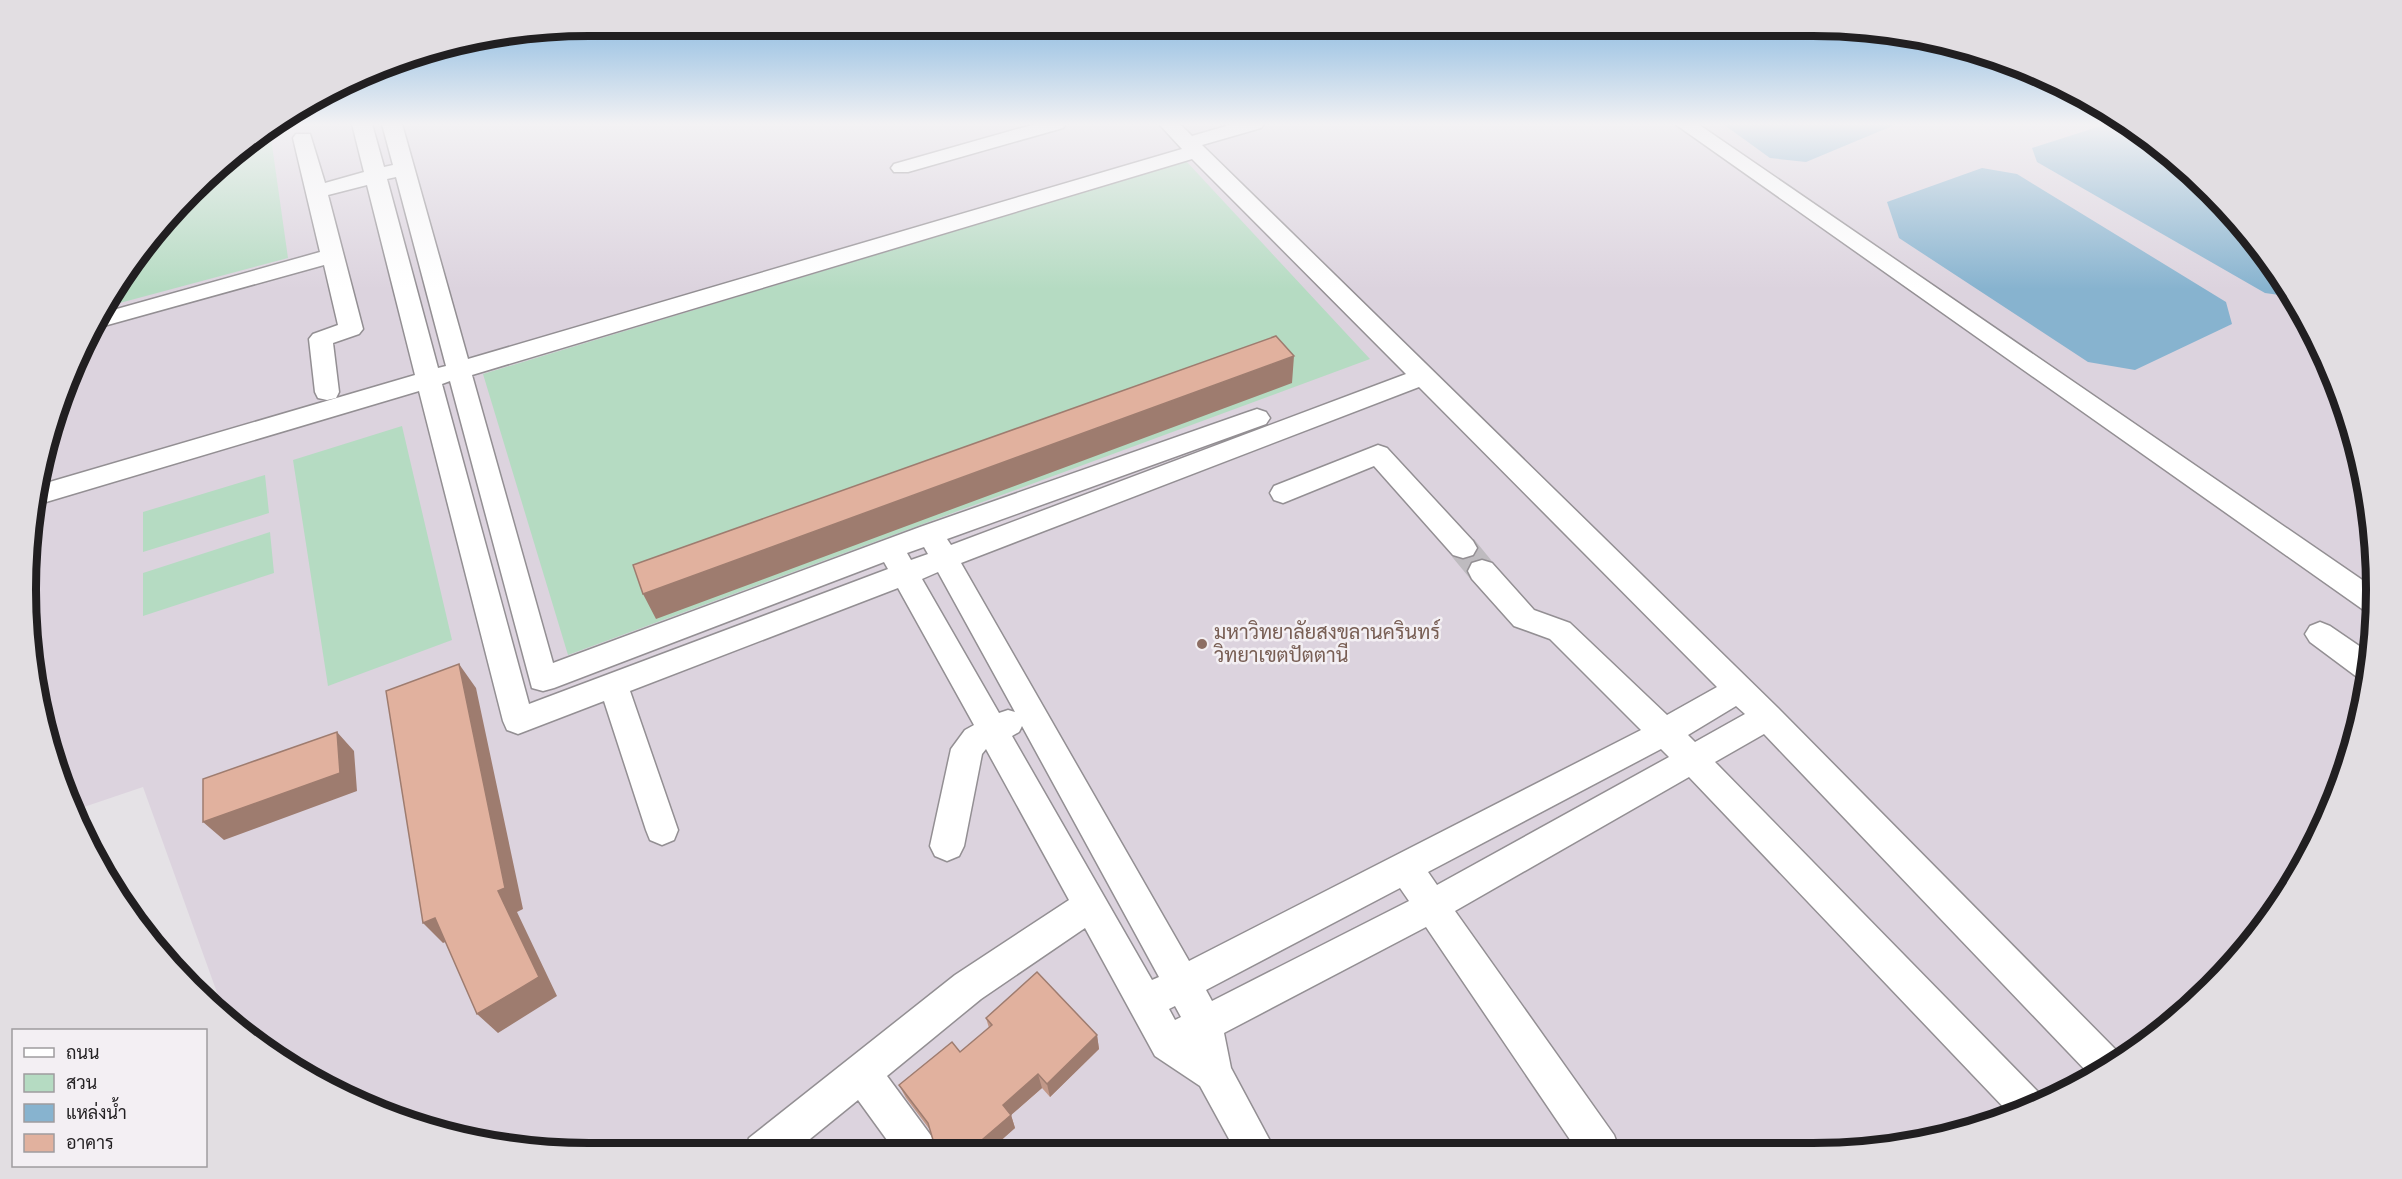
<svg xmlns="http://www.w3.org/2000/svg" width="2402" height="1179" font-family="Karla,Sarabun,sans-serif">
<rect width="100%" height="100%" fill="#e5e2e6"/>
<path fill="#dcd3de" d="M280 124H2127L2156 142 2236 217 2301 307 2346 408 2372 516 2375 626 2357 735 2318 839 2260 933 2156 1037 2028 1111 1886 1149 553 1152 444 1134 340 1095 224 1012 143 787 75 810 30 663 36 479 101 307 166 217 246 142Z"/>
<path fill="#b5dbc2" d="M271 138 288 258 101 308 166 217 244 144Z
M1186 161 1370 359 568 655 483 374Z
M402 426 452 640 328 686 293 460Z
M265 475 269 513 143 552V512Z
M270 532 274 573 143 616V573Z"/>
<path fill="#87b3cf" d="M1723 124H1897L1806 162 1770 158Z
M2107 124H2127L2156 142 2236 217 2294 297 2265 293 2037 162 2032 148Z
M1982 168 2017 174 2226 302 2232 324 2135 370 2088 362 1899 238 1887 202Z"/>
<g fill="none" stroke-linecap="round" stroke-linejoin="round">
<path stroke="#bebbbf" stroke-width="28" stroke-dasharray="28 14" stroke-linecap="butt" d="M1463 548 1482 571"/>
<defs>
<path id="minor" d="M352 124H372L384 167 393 165 382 124H402L468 359 1182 149 1159 124H1180L1192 136 1233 124H1264L1261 128 1202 145 1778 708 2122 1056 2090 1075 1764 734 1715 762 2046 1100 2028 1111 2011 1115 1689 777 1455 911 1614 1135 1619 1149 1577 1150 1426 927 1224 1033 1231 1068 1275 1150H1235L1200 1086 1155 1056 1085 928 981 999 887 1076 932 1137 937 1151H895L858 1100 794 1152H744L749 1138 955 975 1069 900 986 749 982 754 964 846 959 856 947 861 935 856 930 846 951 749 965 730 974 725 898 588 630 691 678 830 674 840 662 845 650 840 646 830 604 701 518 734 507 730 503 721 419 391 36 505V486L415 375 367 185 328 195 363 329 359 334 333 343 339 392 336 398 327 400 318 398 315 392 309 339 313 334 338 325 324 265 93 329 99 314 320 252 293 138 296 134H310L325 183 364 172ZM1192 159 1406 374 951 545 947 539 1266 424 1270 418 1266 412 1257 409 1248 412 920 527 553 663 472 375ZM396 177 446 366 438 368 387 179ZM450 381 532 688 543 691 554 688 884 562 888 569 529 704 442 384ZM1419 387 1717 687 1667 715 1570 623 1534 610 1492 563 1482 560 1472 563 1468 571 1472 579 1514 626 1550 639 1641 730 1189 961 961 563ZM924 547 928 554 911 560 907 553ZM938 572 1015 712 1008 710 999 713 922 579ZM1736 706 1745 714 1695 742 1688 735ZM1022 726 1159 977 1152 980 1012 736 1019 732ZM1661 749 1669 757 1437 885 1428 872ZM1400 888 1409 901 1212 1001 1206 990ZM1175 1006 1181 1017 1175 1020 1169 1009Z
M1035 124H1066L1063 128 908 172H894L891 168 894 164Z
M1675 124H1698L2374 588 2375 614 2365 611Z
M1378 445 1387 448 1473 541 1477 548 1473 555 1463 558 1453 555 1374 466 1283 503 1274 500 1270 493 1274 486Z
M2320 622 2330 626 2371 654 2367 680 2357 677 2310 642 2305 634 2310 626Z"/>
</defs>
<use href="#minor" stroke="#938f93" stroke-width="3"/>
<use href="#minor" fill="#fff" fill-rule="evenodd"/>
</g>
<path fill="#c29888" d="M986 1018 1097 1035 1099 1049 1050 1097 1042 1088 1011 1115 1015 1128 989 1151H939L933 1140 930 1130 906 1098 899 1085 960 1052 989 1028Z"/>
<path fill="#9e7c6f" d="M1294 356 1292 383 656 619 643 594Z
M459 664 476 688 523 909 517 912 557 996 498 1033 477 1014 498 891Z
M337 732 354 751 357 791 224 840 203 822Z
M435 918 455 938 443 943 423 923Z
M1097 1035 1099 1049 1050 1097 1047 1084Z
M1038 1074 1042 1088 1011 1115 1015 1128 989 1151H969L1003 1105Z"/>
<path fill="#e1b19e" stroke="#9e7c6f" stroke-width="1.5" d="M1276 336 1294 356 643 594 633 565Z
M459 664 505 888 498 891 539 977 477 1014 435 918 423 923 386 691Z
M337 732 340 773 203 822V779Z
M1037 972 1097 1035 1047 1084 1038 1074 1003 1105 1011 1115 969 1151H942L933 1140 928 1123 899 1085 952 1042 960 1052 992 1025 986 1018Z
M827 1147 830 1152H821Z"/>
<linearGradient id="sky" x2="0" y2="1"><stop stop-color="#81b4de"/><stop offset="0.43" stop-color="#f3f2f4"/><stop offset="1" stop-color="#f3f2f4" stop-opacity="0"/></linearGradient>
<rect width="2402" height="289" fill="url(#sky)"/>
<circle fill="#8d6e63" stroke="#f3eff3" stroke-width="2" cx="1202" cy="644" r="6"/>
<g text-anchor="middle" stroke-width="5" stroke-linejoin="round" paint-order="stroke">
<g font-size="20" fill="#785e54" stroke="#f3eff3" text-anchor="start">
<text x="1214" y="639">มหาวิทยาลัยสงขลานครินทร์<tspan x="1214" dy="23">วิทยาเขตปัตตานี</tspan></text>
</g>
</g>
<path d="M0 0H2402V1179H0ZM589 36H1813A553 553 0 0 1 2366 589V590A553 553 0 0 1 1813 1143H589A553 553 0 0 1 36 590V589A553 553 0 0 1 589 36Z" fill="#e2dee2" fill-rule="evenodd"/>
<path fill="none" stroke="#211f21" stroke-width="8" d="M589 36H1813A553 553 0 0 1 2366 589V590A553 553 0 0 1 1813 1143H589A553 553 0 0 1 36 590V589A553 553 0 0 1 589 36Z"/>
<rect x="12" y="1029" width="195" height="138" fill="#f3eff3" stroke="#9f9c9f" stroke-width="1.5"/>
<rect x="24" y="1048" width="30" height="9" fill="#ffffff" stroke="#9f9c9f" stroke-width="1.5"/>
<text x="66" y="1059" font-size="18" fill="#211f21">ถนน</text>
<rect x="24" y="1074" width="30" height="18" fill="#b5dbc2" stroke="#9f9c9f" stroke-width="1.5"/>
<text x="66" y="1089" font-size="18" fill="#211f21">สวน</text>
<rect x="24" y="1104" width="30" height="18" fill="#87b3cf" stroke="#9f9c9f" stroke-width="1.5"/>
<text x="66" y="1119" font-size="18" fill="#211f21">แหล่งน้ำ</text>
<rect x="24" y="1134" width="30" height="18" fill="#e1b19e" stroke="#9f9c9f" stroke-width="1.5"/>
<text x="66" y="1149" font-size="18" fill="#211f21">อาคาร</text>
</svg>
